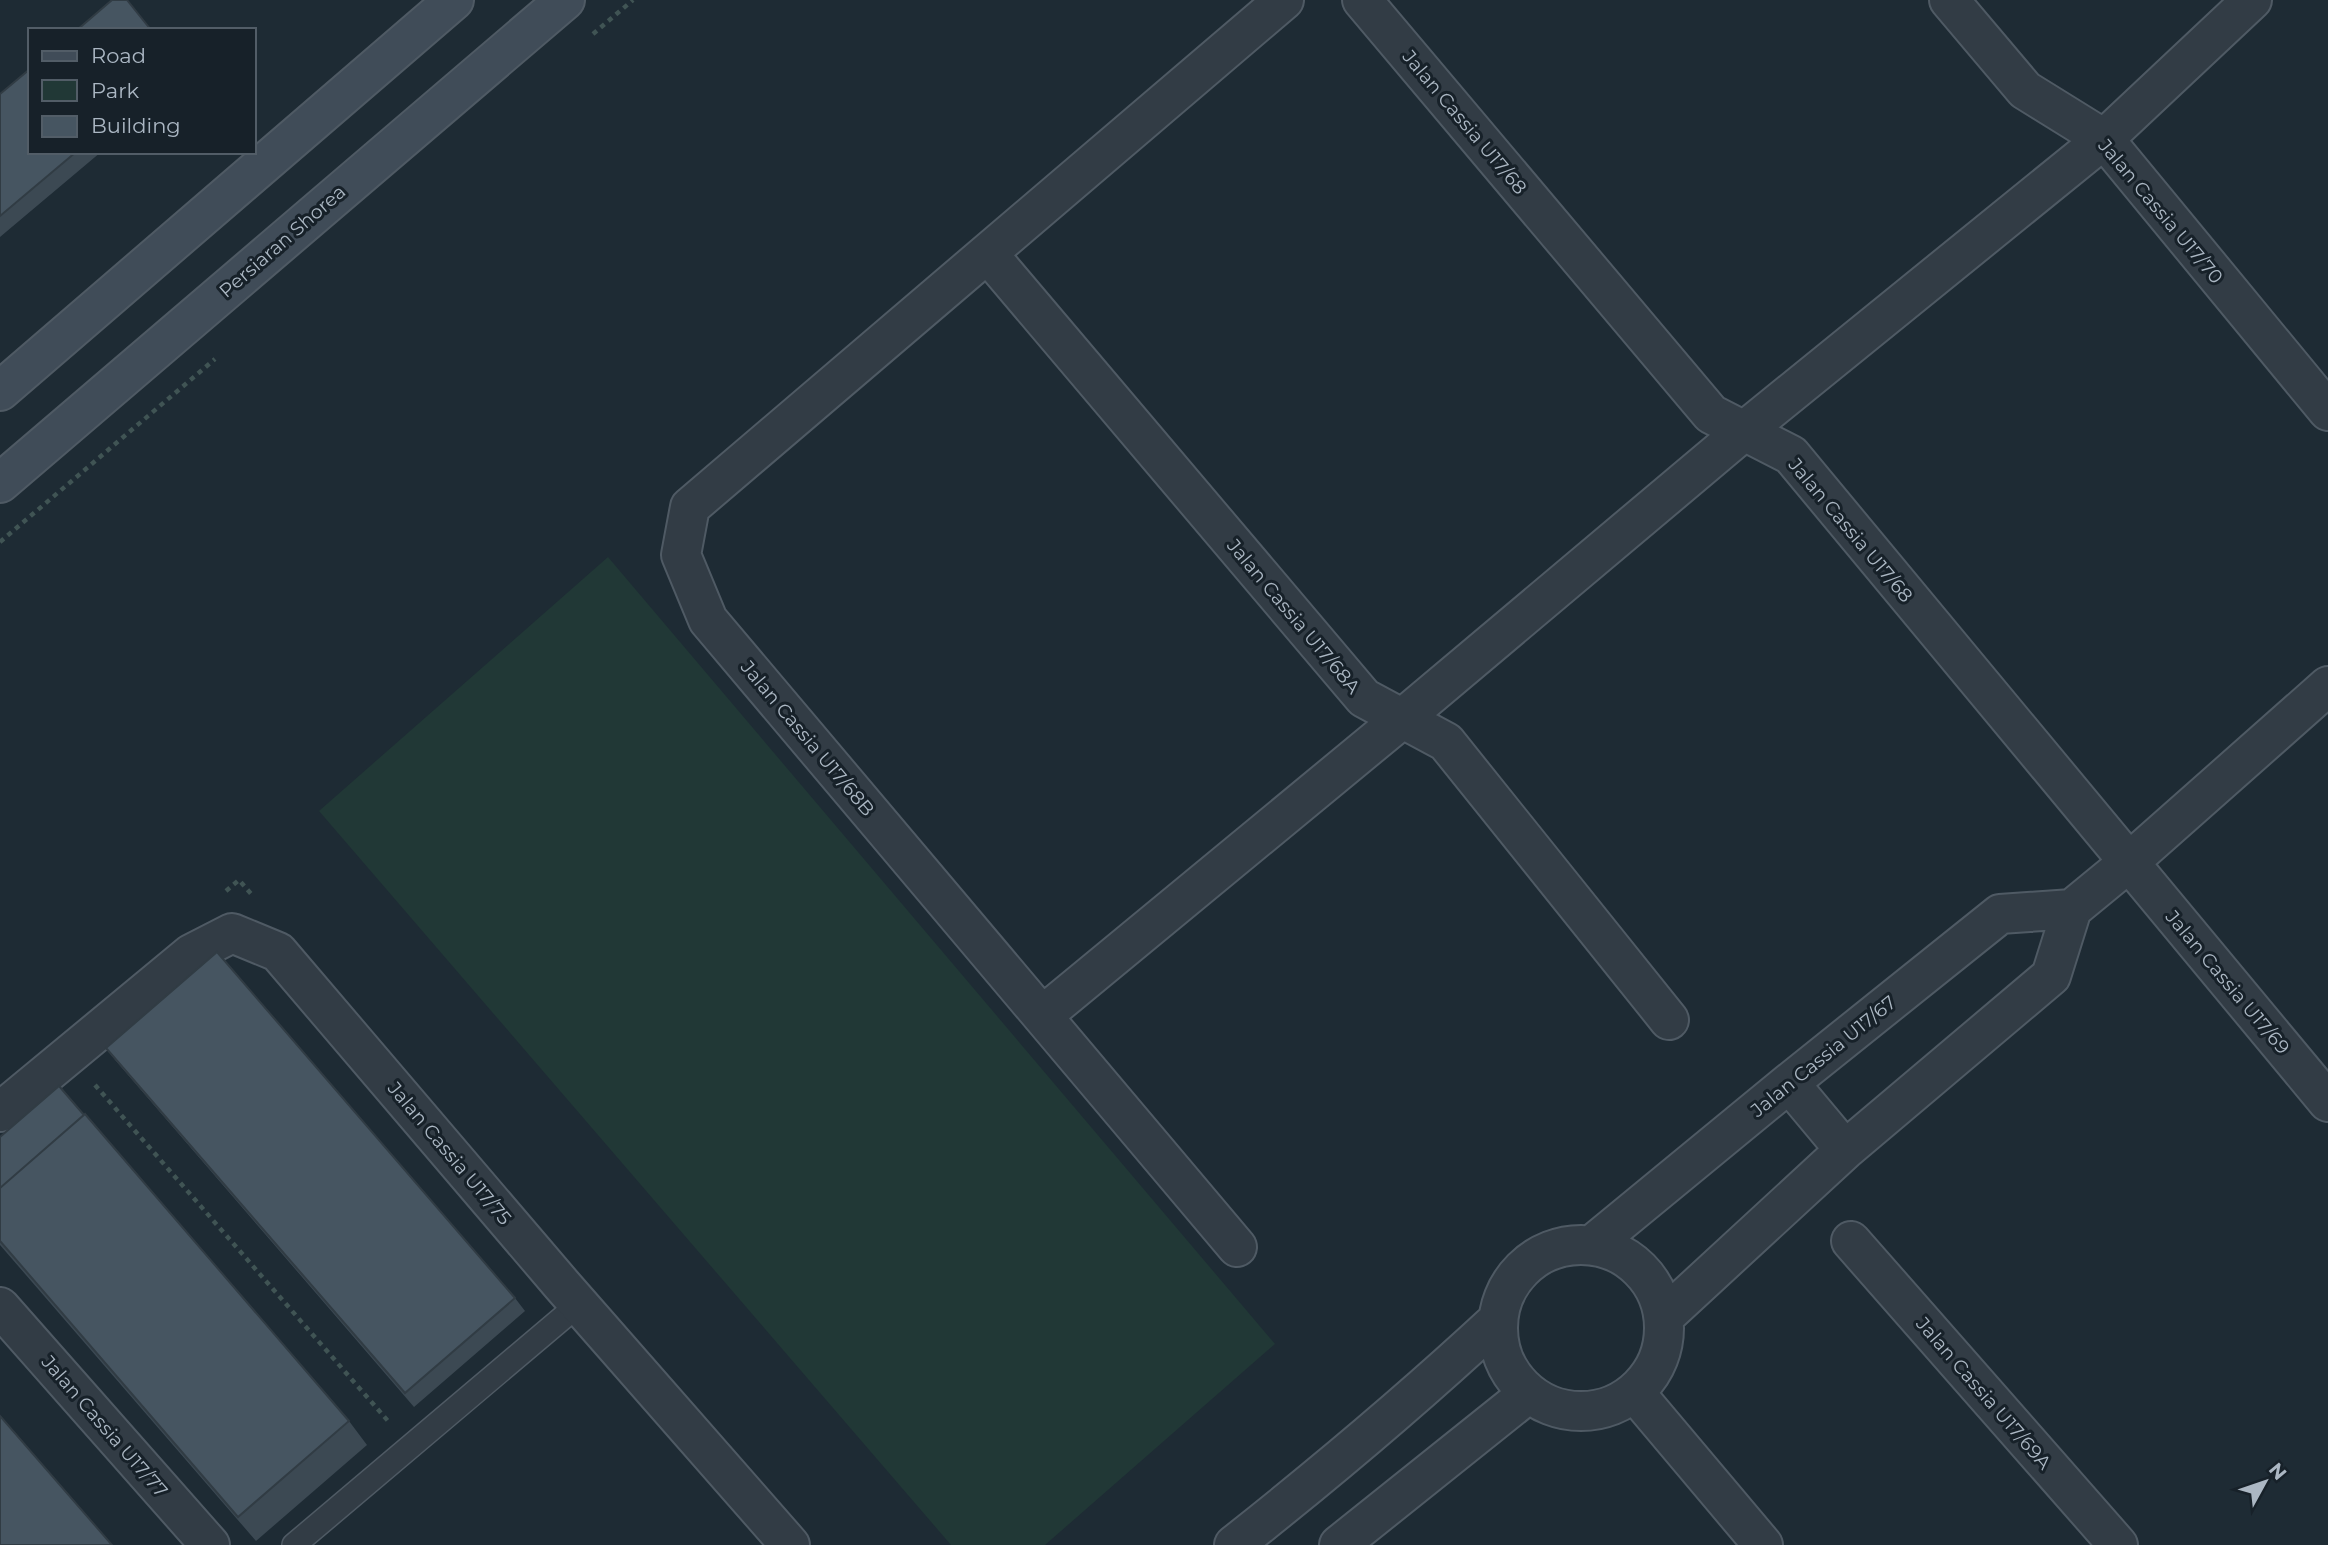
<svg xmlns="http://www.w3.org/2000/svg" width="2328" height="1545" font-family="Montserrat,sans-serif">
<rect width="100%" height="100%" fill="#1e2b34"/>
<path fill="#213836" d="M608 557 1275 1344 1045 1545H951L319 811Z"/>
<g fill="none" stroke-linecap="round" stroke-linejoin="round">
<defs>
<path id="lane" d="M294 1545 579 1304"/>
<path id="street" d="M1362 0 1711 414 1791 455 2328 1102
M1949 0 2025 90 2104 139 2328 411
M988 254 1364 698 1446 742 1669 1020
M1042 1016 1403 718 1744 431 2104 139 2252 0
M1789 1083 1845 1150
M0 1112 191 954 232 933 278 952 562 1285 790 1545
M1851 1241 2118 1545
M1498 1328a83 83 0 1 1 166 0a83 83 0 1 1-166 0Z
M1592 1245 1789 1083 2000 914 2072 909
M1237 1247 708 620 681 555 690 507 1284 0
M0 1307 210 1545
M1665 1316 1845 1150 2051 976 2072 909 2128 863 2328 686
M1635 1393 1763 1545
M1234 1545C1325 1473 1413 1399 1498 1320
M1339 1545 1529 1393"/>
<path id="secondary" d="M0 391 454 0
M0 483 565 0"/>
</defs>
<use href="#lane" stroke="#4f5a64" stroke-width="26"/>
<use href="#street" stroke="#4f5a64" stroke-width="42"/>
<use href="#secondary" stroke="#4f5a64" stroke-width="42"/>
<path stroke="#405454" stroke-width="4.5" stroke-dasharray="5 5" stroke-linecap="butt" d="M593 34 633 0
M0 542 215 359
M226 891 239 880 252 895
M95 1085 388 1421"/>
<use href="#lane" stroke="#323c45" stroke-width="23"/>
<use href="#street" stroke="#323c45" stroke-width="38"/>
<use href="#secondary" stroke="#404c58" stroke-width="38"/>
</g>
<path fill="#3c4953" d="M0 94 30 152H101L0 237Z
M106 1048 515 1298 525 1311 414 1407 116 1061Z
M0 1137 349 1421 367 1445 256 1541 0 1245Z"/>
<path fill="#465561" stroke="#313c44" stroke-width="2" d="M112 0H127L151 30H77Z
M30 69V152H76L0 216V94Z
M217 952 515 1298 405 1393 106 1048Z
M59 1086 84 1115 0 1188V1137Z
M85 1114 349 1421 238 1517 0 1241V1188Z
M0 1416 112 1545H0Z"/>
<g text-anchor="middle" stroke-width="6" stroke-linejoin="round" paint-order="stroke">
<g font-size="19" fill="#abb7c3" stroke="#172129">
<text transform="translate(1465 122) rotate(50)" y="7">Jalan Cassia U17/68</text>
<text transform="translate(2161 211) rotate(50)" y="7">Jalan Cassia U17/70</text>
<text transform="translate(282 241) rotate(-41)" y="7">Persiaran Shorea</text>
<text transform="translate(1851 530) rotate(50)" y="7">Jalan Cassia U17/68</text>
<text transform="translate(1294 616) rotate(50)" y="7">Jalan Cassia U17/68A</text>
<text transform="translate(808 738) rotate(50)" y="7">Jalan Cassia U17/68B</text>
<text transform="translate(2228 982) rotate(50)" y="7">Jalan Cassia U17/69</text>
<text transform="translate(1823 1056) rotate(-39)" y="7">Jalan Cassia U17/67</text>
<text transform="translate(450 1153) rotate(50)" y="7">Jalan Cassia U17/75</text>
<text transform="translate(1984 1393) rotate(49)" y="7">Jalan Cassia U17/69A</text>
<text transform="translate(105 1426) rotate(49)" y="7">Jalan Cassia U17/77</text>
</g>
</g>
<rect x="28" y="28" width="228" height="126" fill="#172129" stroke="#525d67" stroke-width="2"/>
<rect x="42" y="51" width="35" height="10" fill="#404c58" stroke="#525d67" stroke-width="2"/>
<text x="91" y="63" font-size="21" fill="#abb7c3">Road</text>
<rect x="42" y="80" width="35" height="21" fill="#213836" stroke="#525d67" stroke-width="2"/>
<text x="91" y="98" font-size="21" fill="#abb7c3">Park</text>
<rect x="42" y="116" width="35" height="21" fill="#465561" stroke="#525d67" stroke-width="2"/>
<text x="91" y="133" font-size="21" fill="#abb7c3">Building</text>
<g transform="translate(2265 1482) rotate(50)" stroke="#172129" stroke-width="5" paint-order="stroke">
<path d="M0-5L12 26L0 18L-12 26Z" fill="#abb7c3"/>
<text y="-10" font-size="19" font-weight="bold" text-anchor="middle" fill="#abb7c3">N</text>
</g>
</svg>
